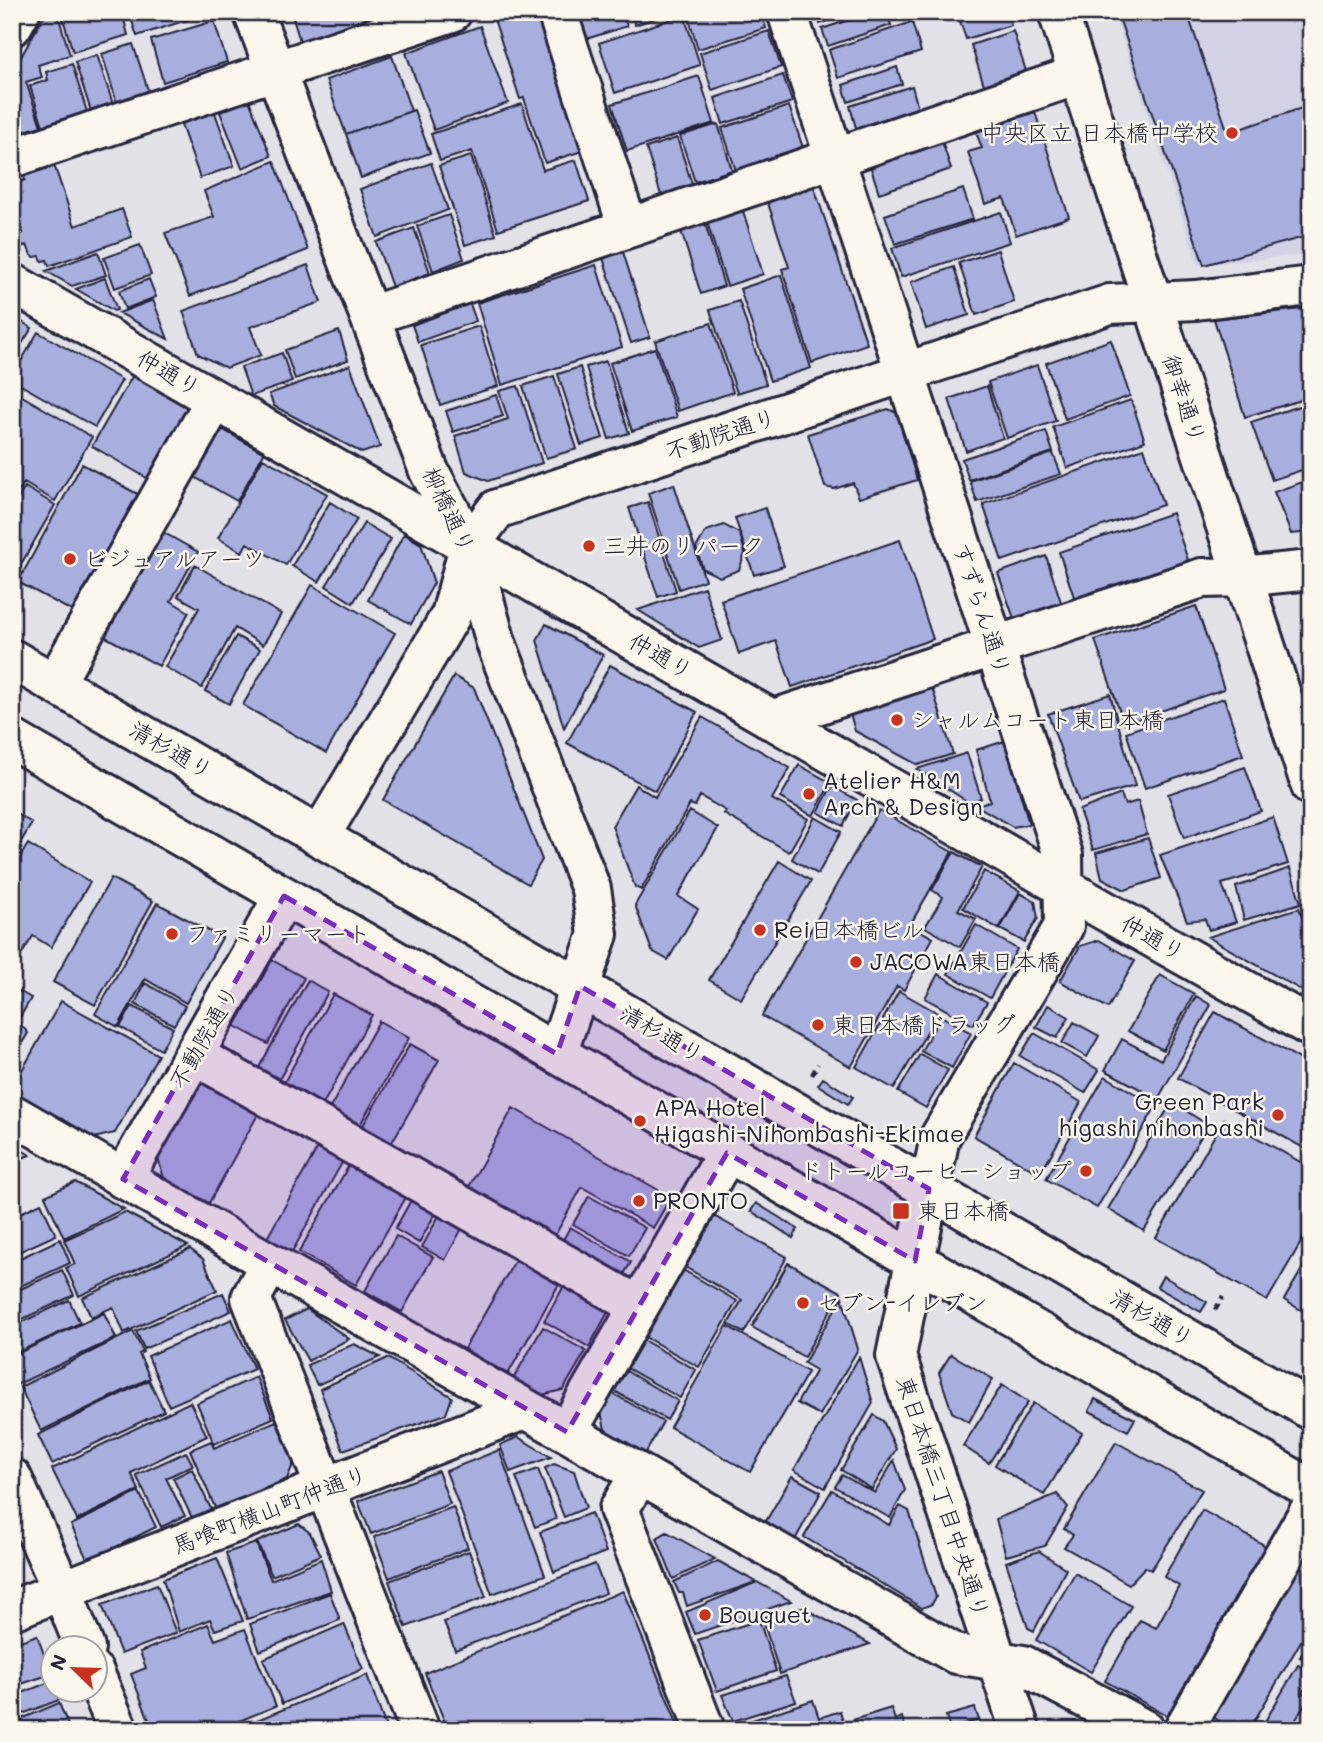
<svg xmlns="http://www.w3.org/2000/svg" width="1323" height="1742" font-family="Mali,'Klee One',sans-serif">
<rect width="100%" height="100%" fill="#e2e1e8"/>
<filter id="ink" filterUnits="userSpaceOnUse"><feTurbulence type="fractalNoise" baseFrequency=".0143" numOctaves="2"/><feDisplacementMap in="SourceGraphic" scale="14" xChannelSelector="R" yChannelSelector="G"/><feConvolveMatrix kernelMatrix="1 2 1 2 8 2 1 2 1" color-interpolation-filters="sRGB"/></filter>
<g filter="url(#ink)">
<path fill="#d1d2e5" d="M1113 12H1311V254L1198 265Z"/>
<path fill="#a8afdf" stroke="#22223b" stroke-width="2" d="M46 12H57L70 55 38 65 42 77 26 82 41 126 12 135V73Z
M61 12H122L128 35 73 52Z
M129 12H212L137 36Z
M291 12H377L378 16 300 41Z
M515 12H541L585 150 545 163 524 98 520 99 494 19Z
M570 12H622L627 26 580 41Z
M631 12H674L635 25Z
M687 12H761L766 28 698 49Z
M817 12H854L820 24Z
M873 12H887L891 25 828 46 822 29Z
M957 12H1007L1011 25 966 39Z
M1117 12H1187L1228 133 1311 105V235L1204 265Z
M684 15 700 65 615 93 599 43Z
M214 21 227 62 163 82 151 40Z
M912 22 921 52 838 78 829 50Z
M480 26 508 103 434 130 406 53Z
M769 31 781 67 712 90 700 53Z
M1013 31 1026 71 984 85 971 45Z
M133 44 149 93 117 103 102 54Z
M97 55 113 104 91 111 75 62Z
M392 56 411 111 346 134 326 80Z
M72 64 87 112 43 126 30 86 48 80 46 72Z
M897 67 902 84 848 102 843 85Z
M783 75 792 102 723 124 715 98Z
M699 76 714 123 627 151 612 104Z
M912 86 918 108 856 128 850 106Z
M249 100 271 156 242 168 220 112Z
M522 104 543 170 576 160 589 201 498 230 472 151 440 161 431 134Z
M789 106 803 148 736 171 722 128Z
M214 110 234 166 200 178 180 122Z
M414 110 430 153 361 178 346 134Z
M1035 112 1069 217 1016 235 1004 198 985 204 968 152 982 148 976 132Z
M718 124 732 170 695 182 680 136Z
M677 138 692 184 661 195 646 148Z
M942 141 951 169 879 193 870 165Z
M471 156 496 235 465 245 439 166Z
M274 161 308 250 190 296 165 233 214 217 204 191Z
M431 163 448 210 377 237 360 189Z
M54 165 75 226 122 209 132 237 49 266 47 260 42 261 40 256 34 257 31 255 27 245 21 247 17 246 15 242V238L17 234 23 233 15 211 12 212V181L13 184 25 180 24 176Z
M812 181 867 344 812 363 782 269 789 267 766 197Z
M963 189 973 219 895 244 885 215Z
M743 211 763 274 727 286 707 222Z
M1001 212 1010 242 901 277 892 248Z
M449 215 464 259 433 271 417 226Z
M704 220 724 286 701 294 680 228Z
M414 228 430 273 392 287 376 242Z
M140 245 151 275 115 288 104 258Z
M998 250 1014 302 976 315 959 263Z
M98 252 106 275 72 286 46 271Z
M623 252 650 337 631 343 603 258Z
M308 265 321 302 250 327 261 355 226 368 198 354 183 311Z
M596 265 622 347 502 385 477 303Z
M954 267 969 315 926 329 911 282Z
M781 275 811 368 770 381 740 289Z
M105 278 117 310 114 311 76 289Z
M149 279 156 297 125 309 119 291Z
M153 300 168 339 119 313Z
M739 301 766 384 737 393 710 310Z
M470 304 476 321 418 342 412 325Z
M1311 308V397L1245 417 1214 319Z
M12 316 32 328 12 359Z
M711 323 733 392 678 411 655 341Z
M479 326 498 386 440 405 421 345Z
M339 331 348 360 295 379 285 350Z
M38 332 122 380 95 427 12 380V377Z
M1111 340 1130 396 1065 419 1046 363Z
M655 348 677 417 632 431 610 363Z
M282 353 292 382 251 396 241 367Z
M606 361 629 433 609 439 586 367Z
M350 365 380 447 362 453 274 406 269 394Z
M1037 365 1056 421 1007 438 988 382Z
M580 367 603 438 581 445 558 374Z
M133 375 193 410 152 481 92 446Z
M554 376 577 449 546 458 523 386Z
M518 386 542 463 488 481 466 472 455 436 508 419 499 391Z
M987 386 1003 438 966 451 949 399Z
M12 390 92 437 55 501 24 483 12 503Z
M496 395 503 416 453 432 446 411Z
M1131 400 1145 441 1067 468 1053 427Z
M1311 402V467L1272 480 1251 422Z
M888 409 897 413 917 480 859 498 853 483 834 489 825 487 808 434Z
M218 427 264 453 237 501 191 475Z
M1046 431 1053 452 969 480 962 459Z
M1144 448 1163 505 1002 561 983 504Z
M1053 453 1061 474 977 502 970 481Z
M263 458 327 494 286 565 247 543 242 552 218 538Z
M82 464 143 497 79 615 18 582Z
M1311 479V532L1291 534 1274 492Z
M674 484 705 580 679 589 648 493Z
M25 487 55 505 12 580V509Z
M330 502 357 519 319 582 292 566Z
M648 502 676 591 658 597 629 508Z
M765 508 784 566 754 575 735 518Z
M1172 513 1190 566 1077 606 1059 552Z
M364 523 391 539 353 603 326 586Z
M724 525 740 534 745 553 739 570 720 577 703 569 696 548 706 531Z
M159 530 198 552 171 601 189 612 159 666 102 635Z
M404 534 421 544 434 583 411 624 368 600Z
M900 540 933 639 792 687 776 641 739 654 721 600Z
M1046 556 1063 608 1016 624 998 573Z
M195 565 281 614 263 645 235 628 202 688 165 667 199 608 178 596Z
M312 585 395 633 326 753 243 705Z
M704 587 722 640 699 648 638 610Z
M1196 606 1224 689 1124 724 1095 640Z
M546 624 603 655 564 728 537 640Z
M236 636 260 649 229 704 205 691Z
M610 665 697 712 655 791 567 743Z
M454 676 474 688 542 860 528 884 383 800Z
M931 684 953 754 918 765 855 731 849 710Z
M1110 694 1135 786 1079 802 1048 714Z
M1224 698 1243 755 1145 788 1126 732Z
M702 717 790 768 772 799 808 819 789 852 724 814 726 811 700 796 695 806 690 804 641 890 635 887 612 826 636 785 655 797Z
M1005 741 1029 824 1013 827 976 805 990 801 976 750Z
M967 753 981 798 968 802 917 769Z
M799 765 831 783 813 816 780 798Z
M1245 767 1261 811 1184 838 1168 794Z
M832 786 857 800 843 826 818 812Z
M1121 794 1125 805 1138 801 1147 834 1093 850 1079 810Z
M879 810 952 852 910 925 933 938 904 990 897 986 851 1067 762 1016Z
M12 811 32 823 12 857Z
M690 811 718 828 678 896 698 909 668 960 652 951 635 905Z
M815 817 841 832 818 874 792 859Z
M1273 817 1288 864 1222 884 1236 922 1209 930 1205 919 1187 921 1160 855Z
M1148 838 1161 878 1125 890 1102 878 1096 853Z
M28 844 90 882 51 947 33 936 12 970V870Z
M954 852 982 867 958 910 976 919 960 947 925 927 943 897 932 890Z
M779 861 811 881 741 999 709 980Z
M1290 868 1301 903 1244 920 1236 887Z
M984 871 1020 891 999 929 963 908Z
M111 878 153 901 95 1005 53 982Z
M1020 893 1035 901 1038 918 1024 942 1000 929Z
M157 903 222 938 186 1003 145 979 118 1027 95 1014Z
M1299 908 1311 943V993L1308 994 1208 937Z
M976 925 1017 949 990 998 948 974Z
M1099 940 1135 961 1108 1008 1060 981 1080 946Z
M272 960 304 978 268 1044 235 1026Z
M938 974 987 1002 973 1025 925 998Z
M1160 975 1194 994 1163 1050 1128 1031Z
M308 980 328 992 277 1083 257 1071Z
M145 983 185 1006 174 1025 135 1004Z
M12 987 31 998 18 1021 28 1033 12 1060Z
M899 991 938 1013 894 1089 856 1067Z
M333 994 372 1015 321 1108 282 1086Z
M1196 996 1211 1005 1158 1099 1105 1070 1122 1039 1161 1060Z
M61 1001 158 1055 115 1133 94 1138 12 1092V1088Z
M1048 1005 1069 1017 1057 1038 1036 1027Z
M132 1006 173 1028 161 1050 120 1027Z
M1215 1012 1311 1065V1152L1178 1078Z
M941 1016 971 1033 952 1068 921 1051Z
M379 1021 409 1038 356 1132 326 1115Z
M1074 1022 1099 1036 1087 1057 1062 1043Z
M1034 1033 1099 1070 1085 1093 1020 1056Z
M410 1044 439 1060 387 1151 358 1134Z
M920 1054 948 1070 926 1108 898 1092Z
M1014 1063 1081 1102 1040 1174 974 1136Z
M1105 1076 1156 1106 1097 1208 1046 1179Z
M204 1078 261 1109 209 1203 164 1178 158 1158Z
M823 1078 853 1097 848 1104 818 1085Z
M1172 1102 1208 1125 1144 1231 1108 1209Z
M513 1108 671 1197 653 1228 582 1187 553 1239 467 1190Z
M1224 1119 1311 1168V1225L1267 1301 1156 1238Z
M322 1140 347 1154 292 1252 267 1238Z
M12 1144 30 1155 12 1162Z
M352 1160 409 1192 356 1285 299 1252Z
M75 1182 124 1209 64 1238 45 1196Z
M415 1193 439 1207 419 1243 395 1229Z
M589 1196 645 1228 629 1256 573 1224Z
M41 1203 56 1235 12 1255V1217Z
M756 1203 798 1229 793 1238 751 1211Z
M442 1210 465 1223 445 1260 422 1247Z
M125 1212 188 1246 79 1296 66 1268 75 1264 64 1240Z
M714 1216 787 1257 744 1333 728 1324 742 1300 685 1267Z
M570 1227 631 1262 620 1281 559 1247Z
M396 1236 433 1257 402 1312 365 1291Z
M60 1239 70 1263 12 1290V1262Z
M190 1249 203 1259 217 1290 124 1333 113 1307 91 1317 82 1298Z
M520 1252 563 1277 508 1374 464 1349Z
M1311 1254V1316L1284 1300Z
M788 1263 841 1292 804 1357 752 1327Z
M62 1270 74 1295 12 1324V1293Z
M683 1270 737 1301 699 1367 645 1337Z
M1163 1276 1207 1302 1201 1312 1157 1287Z
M568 1279 612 1305 589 1347 544 1321Z
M223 1293 231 1311 144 1349 136 1331Z
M842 1297 858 1349 820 1415 797 1403 816 1370 804 1363Z
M69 1300 80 1323 12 1355V1327Z
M307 1309 349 1339 308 1361 285 1320Z
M104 1313 116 1338 14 1386 12 1383V1356Z
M232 1319 254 1369 169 1406 148 1356Z
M727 1326 808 1372 750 1472 670 1427Z
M543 1327 586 1351 563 1390 538 1396 512 1381Z
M133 1331 143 1352 139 1354 150 1378 41 1431 20 1387Z
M643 1340 696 1370 680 1398 627 1368Z
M354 1344 380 1357 317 1385 307 1365Z
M951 1354 993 1379 969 1422 952 1412 939 1373Z
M859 1357 873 1403 825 1488 794 1470Z
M388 1358 452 1397 446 1414 343 1450 320 1389Z
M626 1371 678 1401 667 1420 614 1391Z
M256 1377 273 1418 214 1444 197 1403Z
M149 1380 164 1411 52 1464 38 1435Z
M1002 1385 1028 1402 989 1463 963 1446Z
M612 1393 663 1422 644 1456 606 1434 601 1412Z
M1095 1399 1135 1419 1128 1431 1089 1411Z
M190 1402 207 1436 131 1473 139 1490 77 1520 52 1469Z
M1033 1403 1082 1433 1044 1495 995 1465Z
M874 1415 883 1421 896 1449 872 1489 841 1470Z
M276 1421 294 1462 287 1479 216 1510 190 1450 211 1441 214 1448Z
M518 1437 551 1457 510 1472 500 1445Z
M1116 1442 1202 1490 1151 1570 1145 1567 1129 1584 1064 1547 1073 1535 1064 1529Z
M499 1450 545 1575 492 1594 446 1471Z
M186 1452 193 1465 166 1478 185 1516 161 1527 136 1475Z
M894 1460 905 1490 890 1518 835 1487 842 1475 875 1493Z
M554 1464 574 1471 586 1508 564 1517 545 1468Z
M192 1469 211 1509 192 1518 173 1478Z
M538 1469 556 1519 535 1527 516 1477Z
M438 1471 450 1504 371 1534 358 1501Z
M792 1476 821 1492 795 1540 765 1523Z
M832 1490 889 1525 900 1506 909 1511 936 1597 932 1604 922 1608 804 1537Z
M139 1492 156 1527 88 1561 71 1525Z
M1057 1494 1068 1507 1045 1546 1006 1556 996 1519Z
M453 1507 468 1548 389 1578 374 1537Z
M1202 1510 1271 1549 1175 1720 1105 1681 1140 1620 1156 1628 1179 1586 1164 1577Z
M591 1513 606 1552 554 1572 540 1532Z
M299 1524 310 1533 321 1555 272 1576 257 1542Z
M667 1532 715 1559 673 1579 657 1538Z
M256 1543 271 1580 321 1559 331 1591 247 1619 226 1553Z
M469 1551 486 1597 406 1627 389 1581Z
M1039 1551 1066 1569 1034 1631 1028 1628 1006 1562Z
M1299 1556 1311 1562V1624L1249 1730H1234L1213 1717Z
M217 1558 243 1621 215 1630 210 1619 179 1632 163 1579Z
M718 1561 756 1582 687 1606 683 1593H679L674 1582Z
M595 1564 606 1593 455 1650 444 1622Z
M1075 1573 1131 1606 1091 1672 1036 1640Z
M757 1582 791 1601 695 1634 686 1612Z
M157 1584 176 1633 121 1654 102 1605Z
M623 1591 680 1730H448L425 1673Z
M330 1593 340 1620 260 1651 250 1624Z
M802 1607 870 1644 780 1674 762 1618Z
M759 1620 776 1671 717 1691 698 1640Z
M208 1624 215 1640 245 1629 276 1706 217 1730H153L131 1674 146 1668 140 1652Z
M344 1624 363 1669 282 1704 263 1659Z
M37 1635 51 1674 12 1687V1644Z
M1311 1639V1662L1300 1657Z
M1298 1665 1311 1672V1679L1303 1693 1309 1697 1290 1730H1260Z
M367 1675 387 1730H233Z
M786 1676 796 1701 733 1721 722 1695Z
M52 1681V1690H55L59 1700 12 1718V1697Z
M813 1700 819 1718 840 1711 846 1730H735L734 1726Z
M59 1703 70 1730H12V1723Z
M891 1708 895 1720 902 1717 906 1730H856L853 1720Z
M975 1708 979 1720 950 1729 946 1716Z"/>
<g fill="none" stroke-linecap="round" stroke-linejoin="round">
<defs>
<path id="minor" d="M253 12 429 471 469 546 496 643 591 889 598 934 557 1054
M557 12 628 228
M787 12 1063 855 1064 926 940 1137 896 1356 1020 1730
M1058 12 1311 786
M12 26 20 12
M12 158 452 12
M12 283 1107 912 1311 1027
M370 316 1078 75
M12 659 1311 1410
M55 683 215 400
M771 720 1202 578 1242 577 1311 570
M12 739 1311 1489
M320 836 451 615 469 546 497 509 1110 304 1196 300 1311 286
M194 1055 639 1306
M12 1114 270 1263 956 1654 1023 1665 1145 1730
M123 1179 284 896
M270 1263 251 1298 420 1730
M567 1432 727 1153
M640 1474 619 1509 705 1730
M12 1478 62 1590 85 1648
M12 1610 526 1409
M94 1672 118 1730
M1183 1730 1311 1508"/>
</defs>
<use href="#minor" stroke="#22223b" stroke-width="44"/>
<path stroke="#22223b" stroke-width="4.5" stroke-dasharray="7 5" stroke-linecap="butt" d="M812 1075 818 1064
M1215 1310 1223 1297"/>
<use href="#minor" stroke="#fbf7ec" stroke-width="38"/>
</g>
</g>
<path fill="#7b2cbf" fill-opacity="0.2" stroke="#7b2cbf" stroke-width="5" stroke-dasharray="14 9" stroke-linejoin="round" d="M284 896 557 1054 580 986 929 1189 915 1261 727 1153 567 1432 123 1179Z"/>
<g fill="#c8321e" stroke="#fbf7ec" stroke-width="2.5">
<circle cx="1232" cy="133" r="7"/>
<circle cx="589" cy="546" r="7"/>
<circle cx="70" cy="559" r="7"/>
<circle cx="897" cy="720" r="7"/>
<circle cx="809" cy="794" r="7"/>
<circle cx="760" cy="930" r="7"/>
<circle cx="172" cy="934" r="7"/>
<circle cx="856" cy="962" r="7"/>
<circle cx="818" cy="1025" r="7"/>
<circle cx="1278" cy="1115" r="7"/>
<circle cx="640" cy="1121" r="7"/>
<circle cx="1086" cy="1171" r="7"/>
<circle cx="639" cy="1201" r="7"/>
<rect x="892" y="1202" width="18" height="18" rx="3.5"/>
<circle cx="803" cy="1303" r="7"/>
<circle cx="705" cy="1615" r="7"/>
</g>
<g text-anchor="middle" stroke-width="5" stroke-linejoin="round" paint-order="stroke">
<g font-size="23" fill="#22223b" stroke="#fbf7ec" text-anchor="start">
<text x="1218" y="141" text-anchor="end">中央区立 日本橋中学校</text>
<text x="603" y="554">三井のリパーク</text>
<text x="84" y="567">ビジュアルアーツ</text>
<text x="911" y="728">シャルムコート東日本橋</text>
<text x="823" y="789">Atelier H&amp;M<tspan x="823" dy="26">Arch &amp; Design</tspan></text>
<text x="774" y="938">Rei日本橋ビル</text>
<text x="186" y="942">ファミリーマート</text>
<text x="870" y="970">JACOWA東日本橋</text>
<text x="832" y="1033">東日本橋ドラッグ</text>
<text x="1264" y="1110" text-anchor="end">Green Park<tspan x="1264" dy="26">higashi nihonbashi</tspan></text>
<text x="654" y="1116">APA Hotel<tspan x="654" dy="26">Higashi-Nihombashi-Ekimae</tspan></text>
<text x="1072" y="1179" text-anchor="end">ドトールコーヒーショップ</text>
<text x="653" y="1209">PRONTO</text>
<text x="917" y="1219">東日本橋</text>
<text x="817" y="1311">セブン-イレブン</text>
<text x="719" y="1623">Bouquet</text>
</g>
<g font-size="23" fill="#22223b" stroke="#fbf7ec">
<text transform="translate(169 373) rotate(30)" y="8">仲通り</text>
<text transform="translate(1184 399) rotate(72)" y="8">御幸通り</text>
<text transform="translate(721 434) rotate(-18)" y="8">不動院通り</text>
<text transform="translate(449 510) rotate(65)" y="8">柳橋通り</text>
<text transform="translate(982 609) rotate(72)" y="8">すずらん通り</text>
<text transform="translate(661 656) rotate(30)" y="8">仲通り</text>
<text transform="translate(171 750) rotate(30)" y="8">清杉通り</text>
<text transform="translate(1153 938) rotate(29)" y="8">仲通り</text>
<text transform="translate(662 1034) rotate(30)" y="8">清杉通り</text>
<text transform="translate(204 1037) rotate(-60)" y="8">不動院通り</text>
<text transform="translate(1152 1318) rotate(30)" y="8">清杉通り</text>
<text transform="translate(943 1497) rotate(72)" y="8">東日本橋三丁目中央通り</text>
<text transform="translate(270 1510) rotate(-21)" y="8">馬喰町横山町仲通り</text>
</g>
</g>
<rect width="1323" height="1742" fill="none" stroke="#fbf7ec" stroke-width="42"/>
<rect x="21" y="21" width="1281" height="1700" fill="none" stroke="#22223b" stroke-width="2.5" filter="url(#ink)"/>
<g transform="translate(74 1669) rotate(293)"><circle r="33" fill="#fbf7ec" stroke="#a4a2a5" stroke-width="2"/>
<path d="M0-5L12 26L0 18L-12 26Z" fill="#c8321e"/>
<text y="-10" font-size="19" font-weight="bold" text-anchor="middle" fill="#22223b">N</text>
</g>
</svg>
